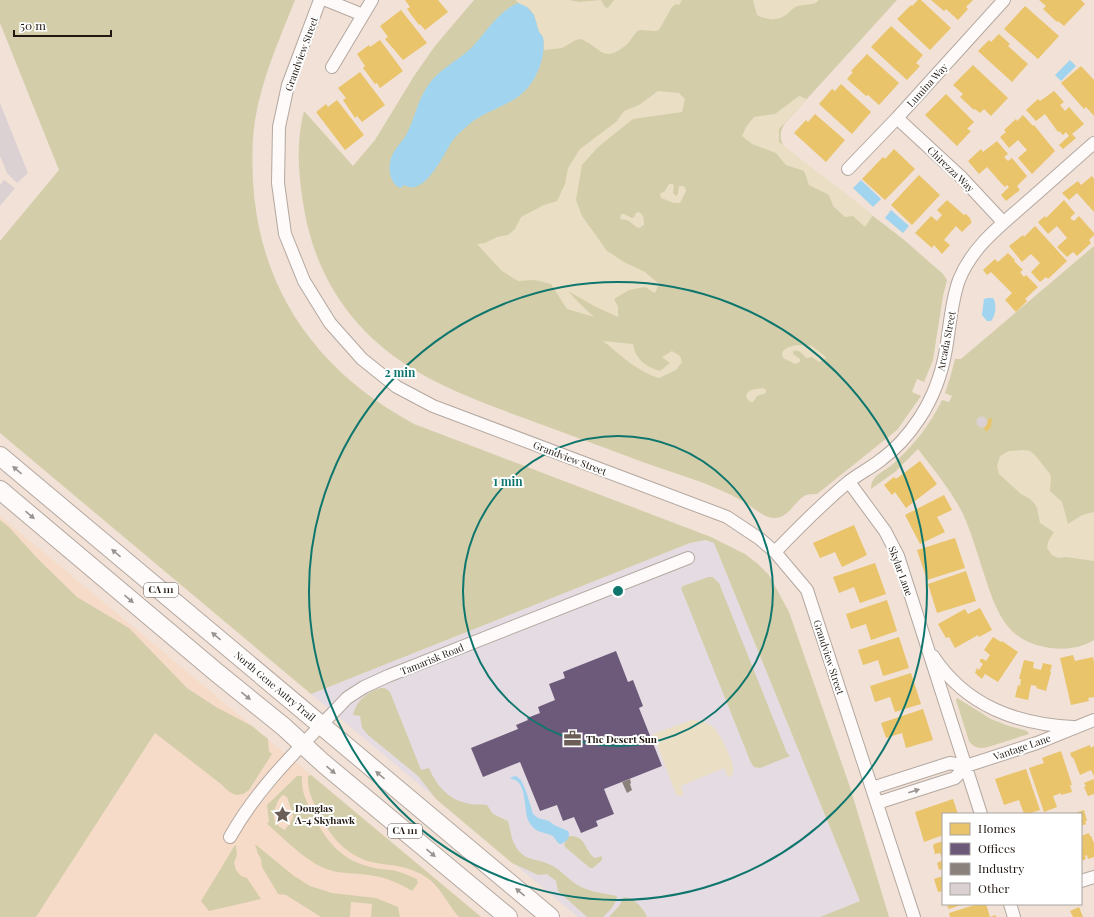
<svg xmlns="http://www.w3.org/2000/svg" width="1094" height="917" font-family="'Playfair Display',serif">
<rect width="100%" height="100%" fill="#f1e1d6"/>
<path fill="#f6dbc9" d="M0 516 252 726 482 917H0Z"/>
<path fill="#e5dce3" d="M705 540 714 543 860 901 820 917H578L311 694 690 543Z"/>
<path fill="#d3cea9" fill-rule="evenodd" d="M0 0H295C279 40 262 78 255 120 252 141 252 160 253 181 259 291 318 372 414 424L711 537 745 554 758 564 769 575 789 612 850 787 889 917H820L860 901 714 543 705 540 690 543 311 694 0 433V241L59 170 0 23Z
M474 0H897L785 123C779 132 779 141 786 149L903 239 943 274 947 280 943 296 933 360 924 382 917 379 912 392 921 396 897 430 817 494C814 494 809 494 806 495 794 501 789 519 773 518 763 517 753 507 744 502 712 483 675 474 640 461 601 446 561 432 521 417 489 405 456 393 425 376 361 341 319 287 305 214 299 179 295 146 304 111L353 166 375 140 414 76 435 46Z
M1094 246V640C1081 648 1065 650 1050 648 1007 642 997 613 985 577 978 556 972 534 963 514 951 490 934 470 918 449L895 472 871 489C871 475 884 472 893 464 913 446 930 425 942 400L949 402 952 396 945 393 950 378 955 359H961Z
M0 520 9 527 37 558 77 597 129 628 187 688 216 707 252 726 268 739 269 751 272 754 249 790C237 800 230 793 221 784L155 733 36 917H0Z
M708 577H713L719 583 787 753 790 756 760 768 754 767 751 763 681 588 683 586Z
M380 688H385L390 692 421 770 429 768C437 787 450 801 471 804 476 805 481 804 487 805L493 814 508 821C511 831 511 841 518 850 527 861 539 859 551 865 561 870 567 878 576 884 588 892 603 893 617 896 616 905 610 910 603 917H587L558 891 556 881 547 874 538 875 512 863 436 799 418 776 368 735 362 728 360 716 353 715C356 701 366 693 380 688Z
M957 698 991 719 1006 725 1027 731 1029 734 988 747C979 749 974 748 969 741L956 700Z
M311 775 481 917H459C447 904 441 887 426 877 408 866 396 866 376 863 349 858 332 839 320 816 313 801 307 792 308 776Z
M297 776H302C301 791 306 801 313 814 324 838 340 859 367 866 375 869 383 869 391 870 400 871 409 876 417 879L418 883 412 891C399 883 385 877 369 875 356 873 342 874 329 870 306 862 286 840 267 824L269 821 267 805ZM283 795 287 797 293 815V818L285 830C274 825 271 816 276 806 278 801 279 798 283 795Z
M569 836C587 835 584 851 595 858L602 856V860L593 868H590L565 847 564 844Z
M255 844 294 876 310 886 332 893 376 898 398 907 400 917H371L372 904 351 902 350 917H321L286 895 278 894 262 867 261 859 258 854Z
M235 845 236 846 237 855 234 863 236 870 241 876 247 878 261 899 209 911 201 901Z
M624 897C636 900 642 906 647 917H609L619 906Z"/>
<path fill="#eadec4" d="M516 0H569L579 2 601 0 605 7 608 8 614 0H682L679 5 676 4 672 7 659 30C652 33 642 28 638 31 635 32 631 41 626 45 602 65 601 46 580 39L576 40 562 48 544 50C544 43 544 36 539 32 537 25 534 11 527 7 523 5 519 5 516 0Z
M753 0H819C813 6 806 4 798 6 793 7 790 12 786 15 777 21 766 20 757 15Z
M658 91 679 93 685 99 682 112 633 119 598 147 582 165 576 200 582 216 607 251 624 262 645 272 659 284 655 293 645 287 629 290 614 299 618 307V317L594 306 568 291 579 303 594 317 567 309 551 284 535 280 518 281 502 271 477 244 485 243 497 237 508 235 515 229 521 217 544 205 557 201 565 184 568 168 580 149 616 122 624 111 639 105Z
M799 96 807 99 779 129V142L873 215 865 227 853 216 845 217 833 206 829 195 809 185 804 171 786 165 776 153 752 144 742 136 746 127 754 117 775 114Z
M669 184H672L674 185 673 193 676 196 678 194 679 186H682L685 187 686 191 680 203H674L661 198 660 194 665 191Z
M639 212C644 215 644 220 644 225L639 228C635 227 633 224 629 221 626 219 623 221 620 218L621 214H624L632 218 634 217 636 213Z
M603 341 633 344C635 359 646 367 660 371L670 363 662 357 672 351 680 356 682 362 676 370 659 378C635 370 622 356 603 341Z
M805 345 812 346 826 357 824 360 819 362 812 357 806 358C803 354 799 349 793 351V354L800 359V362L795 364 783 358 782 352C788 345 797 345 805 345Z
M763 388 766 390V393L757 396 753 402H750L746 397 747 393 751 390Z
M1024 450 1030 451 1035 455 1050 474 1051 478 1050 491 1062 502 1068 524 1082 515 1094 512V561L1066 557 1058 558 1052 555 1047 548 1048 542 1054 532 1040 523 1037 508 1034 503 1030 499 1021 494 999 474 997 466 1000 456 1009 451Z
M692 720C700 721 707 722 713 727 720 733 736 764 733 773 732 776 731 776 728 777L724 768 681 786 684 795 679 796 676 794 653 734Z"/>
<path fill="#a1d4ef" d="M518 3 527 7 534 15 539 32 543 37C545 50 542 62 537 73 522 108 487 105 464 129 460 132 456 136 453 140 444 153 432 182 415 187 411 188 408 187 404 185L401 188C392 186 388 172 390 163 391 153 399 145 405 137 415 120 417 100 429 84 439 70 455 62 468 51 485 35 496 12 518 3Z
M1070 60 1076 66 1061 81 1055 75Z
M861 180 881 199 873 207 853 188Z
M891 210 909 226 903 233 885 218Z
M988 298H993C997 304 996 315 991 321H987L982 315 984 299Z
M516 776 521 780 526 791 533 814 538 818 549 821 554 825 568 831C571 837 567 842 560 844L558 843 553 836C543 831 536 834 529 822 523 812 528 778 510 779L512 777Z"/>
<path fill="#e9c46a" d="M405 0H438L448 12 425 30 420 24 419 25 407 9 410 7Z
M918 0H921L951 28 930 50 897 19 911 5 912 6Z
M931 0H973L966 7 968 9 958 20 946 9 944 11Z
M1039 0H1081L1085 4 1064 26 1058 21 1057 22 1043 9 1046 6Z
M1025 6 1059 36 1038 59 1004 29Z
M401 10 427 43 403 60 385 39 388 37 380 26Z
M891 26 923 55 916 63 920 66 907 80 871 47Z
M999 34 1010 44 1008 46 1028 64 1012 82 978 51 989 40 991 42Z
M380 40 403 71 380 88 377 83 375 84 363 68 365 66 357 54 369 45 370 47Z
M867 54 899 83 879 105 868 95 866 96 847 79 853 72 851 71Z
M973 65 1008 98 991 116 984 109 980 113 975 109 974 110 960 97 963 94 953 85Z
M1081 66 1094 80V116L1086 107 1084 109 1061 83Z
M360 72 385 105 362 122 357 116 355 118 343 100 346 98 338 88Z
M841 84 871 112 852 134 819 104 832 89 835 91Z
M1054 91 1064 102 1060 105 1065 111 1069 107 1084 124 1072 134 1076 138 1063 149 1059 145 1069 136 1066 132 1063 135 1059 131 1058 132 1045 114 1036 121 1026 110 1038 99 1040 101Z
M946 94 974 122 967 129 971 131 957 146 925 115Z
M337 100 364 135 345 150 316 112 326 104 328 107Z
M815 114 845 140 826 162 794 133 806 120 808 122Z
M1023 115 1033 126 1034 125 1055 151 1032 174 1018 158 1027 150 1018 140 1009 148 1000 137 1006 132 1004 130 1016 119 1017 121Z
M997 141 1008 154 1004 157 1008 161 1012 158 1027 176 1017 186 1020 190 1006 201 1001 195 1009 187 1007 185 1005 187 1001 183 987 167 979 174 968 161 981 149 983 152Z
M894 149 915 169 885 200 862 179 883 157 885 159Z
M919 175 940 195 912 225 891 205Z
M1092 176 1094 179V212L1077 193 1069 200 1062 193 1078 181 1081 185Z
M947 200 964 215 966 214 971 219 970 220 972 222 962 232 956 226 944 240 950 245 942 254 934 245 932 248 915 233 931 216 937 221 942 215 937 210Z
M1064 200 1075 213 1070 218 1074 221 1079 216 1094 233V235L1089 240 1091 243 1077 256 1073 252 1067 257 1057 247 1067 238 1057 226 1048 234 1038 222 1045 216 1046 218Z
M1035 226 1067 261 1048 279 1046 277 1040 282 1031 272 1040 263 1031 254 1022 262 1009 246 1023 235 1024 237Z
M1008 253 1015 260 1014 261 1023 270 1020 272 1024 277 1026 275 1038 287 1025 299 1027 301 1016 312 1005 300 1012 293 991 272 987 275 983 270 995 259 998 262Z
M992 418 991 427 986 432 984 427 986 422 987 420Z
M920 461 937 484 906 508 895 492 892 495 884 485 894 477 896 479Z
M944 495 952 510 937 517 945 532 920 544 905 515Z
M854 525 867 555 842 567 835 552 820 558 813 543Z
M955 538 965 568 927 580 917 550Z
M875 563 886 594 860 603 854 587 839 593 833 577Z
M966 571 976 601 937 613 928 584Z
M887 600 897 631 871 640 866 624 851 629 846 614Z
M980 608 992 630 979 637 978 635 955 648 949 637 946 638 938 624 965 609 968 614Z
M899 637 909 668 883 676 878 660 863 665 858 650Z
M993 637 1001 642 1002 641 1018 652 998 682 985 674 982 679 975 673 977 668 979 670 983 664 980 662V659H983L986 661 990 655 984 650Z
M1073 655 1075 661 1093 657 1094 663V697L1088 698 1089 701 1071 705 1060 658Z
M1024 660 1034 662 1033 668 1041 670 1043 663 1052 665 1050 672H1051L1046 691 1036 688 1037 686 1031 685 1028 700 1015 697 1018 685 1020 686 1021 679H1019Z
M911 673 921 704 895 712 890 697 875 702 870 686Z
M923 709 933 740 906 748 902 733 886 738 881 723Z
M1090 745 1091 748 1094 746V776L1091 770 1080 775 1073 757 1072 758 1070 753Z
M1061 751 1072 785H1070L1072 792 1061 795V793L1053 796 1057 807 1044 812 1029 768 1044 763 1042 758Z
M1026 769 1040 810 1028 814H1024L1019 800 1004 805 995 779Z
M1094 779V794L1088 796 1084 787 1086 786 1084 783Z
M953 799 958 814H943V835L924 842 915 812Z
M1084 810 1087 821H1085L1086 824 1081 826V814H1073Z
M1089 833 1090 836H1091L1094 843V857L1088 859 1087 855 1085 856 1086 859 1081 861V836Z
M943 841V860L940 853 935 854 933 846 934 844Z
M943 860V869L939 870 937 863Z
M943 876V891L938 892 934 879Z
M949 904H964L949 909 947 906 949 905Z
M978 904H986L990 917 996 915V917H950L949 913Z
M1079 907 1083 917H1073L1070 911Z"/>
<path fill="#6d597a" d="M616 651 628 682 633 680 643 706 639 708 662 766 604 789 614 814 596 821 598 826 581 833 574 817 563 821 557 805 540 811 520 762 483 777 471 748 518 729 516 725 528 720 527 718 540 713 538 707 555 700 549 684 565 678 563 672Z"/>
<path fill="#8a817c" d="M630 779 631 783 630 784 632 790 627 793 622 782Z"/>
<path fill="#dbd1d2" d="M0 103 28 173 17 183 7 173 0 156Z
M4 180 15 188 0 206V185Z
M976.5 422a5.5 5.5 0 1 1 11 0a5.5 5.5 0 1 1-11 0Z"/>
<g fill="none" stroke-linecap="round" stroke-linejoin="round">
<defs>
<path id="street" d="M320 0 288 85 279 127 278 183 285 234 304 281 330 323 362 359 397 387 433 406 727 517 760 539 775 552 807 590 914 917
M326 0 363 15
M332 67 372 0
M897 118 962 178 1003 222
M848 169 897 118 1004 0
M849 482 885 531 898 556 981 814
M775 552C798 528 822 504 847 483 858 474 871 468 882 459 897 448 909 434 919 419 933 398 942 373 946 349 950 326 951 302 959 280 972 247 1000 226 1026 203 1049 183 1071 163 1094 143
M933 656C966 706 1016 724 1073 727
M872 788 950 763 966 766 1037 743 1094 720
M877 803 955 778 966 766
M230 837C260 783 306 742 347 698L364 687 388 676 688 558
M1081 881 1094 877
M1010 904 1014 917"/>
<path id="primary" d="M0 456 550 917
M0 490 216 672 284 727 323 763 508 917"/>
</defs>
<use href="#street" stroke="#b4a8a0" stroke-width="14"/>
<use href="#primary" stroke="#b4a8a0" stroke-width="20"/>
<use href="#street" stroke="#fdfaf9" stroke-width="12"/>
<use href="#primary" stroke="#fdfaf9" stroke-width="18"/>
</g>
<defs><path id="oneway-solid" d="M-6-.8H1V-3.2L6.5 0L1 3.2V.8H-6Z"/></defs>
<g fill="#9a9491">
<use href="#oneway-solid" transform="translate(17 470) rotate(-140)"/>
<use href="#oneway-solid" transform="translate(30 515) rotate(40)"/>
<use href="#oneway-solid" transform="translate(116 553) rotate(-140)"/>
<use href="#oneway-solid" transform="translate(129 599) rotate(40)"/>
<use href="#oneway-solid" transform="translate(216 636) rotate(-140)"/>
<use href="#oneway-solid" transform="translate(246 696) rotate(39)"/>
<use href="#oneway-solid" transform="translate(331 770) rotate(40)"/>
<use href="#oneway-solid" transform="translate(380 775) rotate(-140)"/>
<use href="#oneway-solid" transform="translate(914 791) rotate(-18)"/>
<use href="#oneway-solid" transform="translate(431 853) rotate(40)"/>
<use href="#oneway-solid" transform="translate(520 892) rotate(-140)"/>
</g>
<g fill="none" stroke="#0f766e" stroke-width="2">
<circle cx="618" cy="591" r="155"/>
<circle cx="618" cy="591" r="309"/>
</g>
<defs>
<symbol id="office-bare" viewBox="-9 -9 18 18"><path d="M-6-3h4V-5.5h4V-3h4V5H-6ZM-1-4.5V-3h2v-1.5ZM-6 0V1H6V0Z" fill="#6a5e56" stroke="#fff" stroke-width="2.5" paint-order="stroke"/></symbol>
<symbol id="sight-bare" viewBox="-9 -9 18 18"><path d="M0-6L1.8-2.2L6-1.7L2.9 1.2L3.7 5.4L0 3.3L-3.7 5.4L-2.9 1.2L-6-1.7L-1.8-2.2Z" fill="#6a5e56" stroke="#fff" stroke-width="2.5" paint-order="stroke"/></symbol>
</defs>
<g fill-rule="evenodd">
<use href="#office-bare" x="560" y="726" width="25" height="25"/>
<use href="#sight-bare" x="270" y="802" width="25" height="25"/>
</g>
<g text-anchor="middle" stroke-width="4" stroke-linejoin="round" paint-order="stroke">
<g fill="#fff" stroke="#645d58" stroke-width="1">
<rect x="144" y="583" width="34" height="14" rx="3"/>
<rect x="388" y="824" width="34" height="14" rx="3"/>
</g>
<g font-size="9" font-weight="bold" fill="#221811">
<text x="161" y="593">CA 111</text>
<text x="405" y="834">CA 111</text>
</g>
<g font-size="10" fill="#221811" stroke="#fff">
<text transform="translate(301 54) rotate(-70)" y="4">Grandview Street</text>
<text transform="translate(927 85) rotate(-48)" y="4">Lumina Way</text>
<text transform="translate(951 169) rotate(44)" y="4">Chirezza Way</text>
<text transform="translate(946 341) rotate(-79)" y="4">Arcada Street</text>
<text transform="translate(570 458) rotate(21)" y="4">Grandview Street</text>
<text transform="translate(901 571) rotate(70)" y="4">Skylar Lane</text>
<text transform="translate(829 657) rotate(72)" y="4">Grandview Street</text>
<text transform="translate(432 659) rotate(-22)" y="4">Tamarisk Road</text>
<text transform="translate(275 686) rotate(40)" y="4">North Gene Autry Trail</text>
<text transform="translate(1022 747) rotate(-19)" y="4">Vantage Lane</text>
</g>
<g font-size="10" font-weight="bold" fill="#221811" stroke="#fff" text-anchor="start">
<text x="586" y="743">The Desert Sun</text>
<text x="295" y="812">Douglas<tspan x="295" dy="12">A-4 Skyhawk</tspan></text>
</g>
</g>
<circle cx="618" cy="591" r="6" fill="#0f766e" stroke="#fff" stroke-width="2"/>
<g font-size="12" text-anchor="middle" font-weight="bold" fill="#0f766e" stroke="#fff" stroke-width="4" stroke-linejoin="round" paint-order="stroke">
<text x="400" y="377">2 min</text>
<text x="508" y="486">1 min</text>
</g>
<rect x="942" y="813" width="140" height="92" fill="#ffffff" stroke="#a7a3a0"/>
<rect x="950" y="823" width="20" height="12" fill="#e9c46a" stroke="#a7a3a0"/>
<text x="978" y="833" font-size="12" fill="#221811">Homes</text>
<rect x="950" y="843" width="20" height="12" fill="#6d597a" stroke="#a7a3a0"/>
<text x="978" y="853" font-size="12" fill="#221811">Offices</text>
<rect x="950" y="863" width="20" height="12" fill="#8a817c" stroke="#a7a3a0"/>
<text x="978" y="873" font-size="12" fill="#221811">Industry</text>
<rect x="950" y="883" width="20" height="12" fill="#dbd1d2" stroke="#a7a3a0"/>
<text x="978" y="893" font-size="12" fill="#221811">Other</text>
<path d="M14 30v6h97v-6" fill="none" stroke="#221811" stroke-width="2"/>
<text x="20" y="30" font-size="12" fill="#221811" stroke="#ffffff" stroke-width="3" paint-order="stroke">50 m</text>
</svg>
